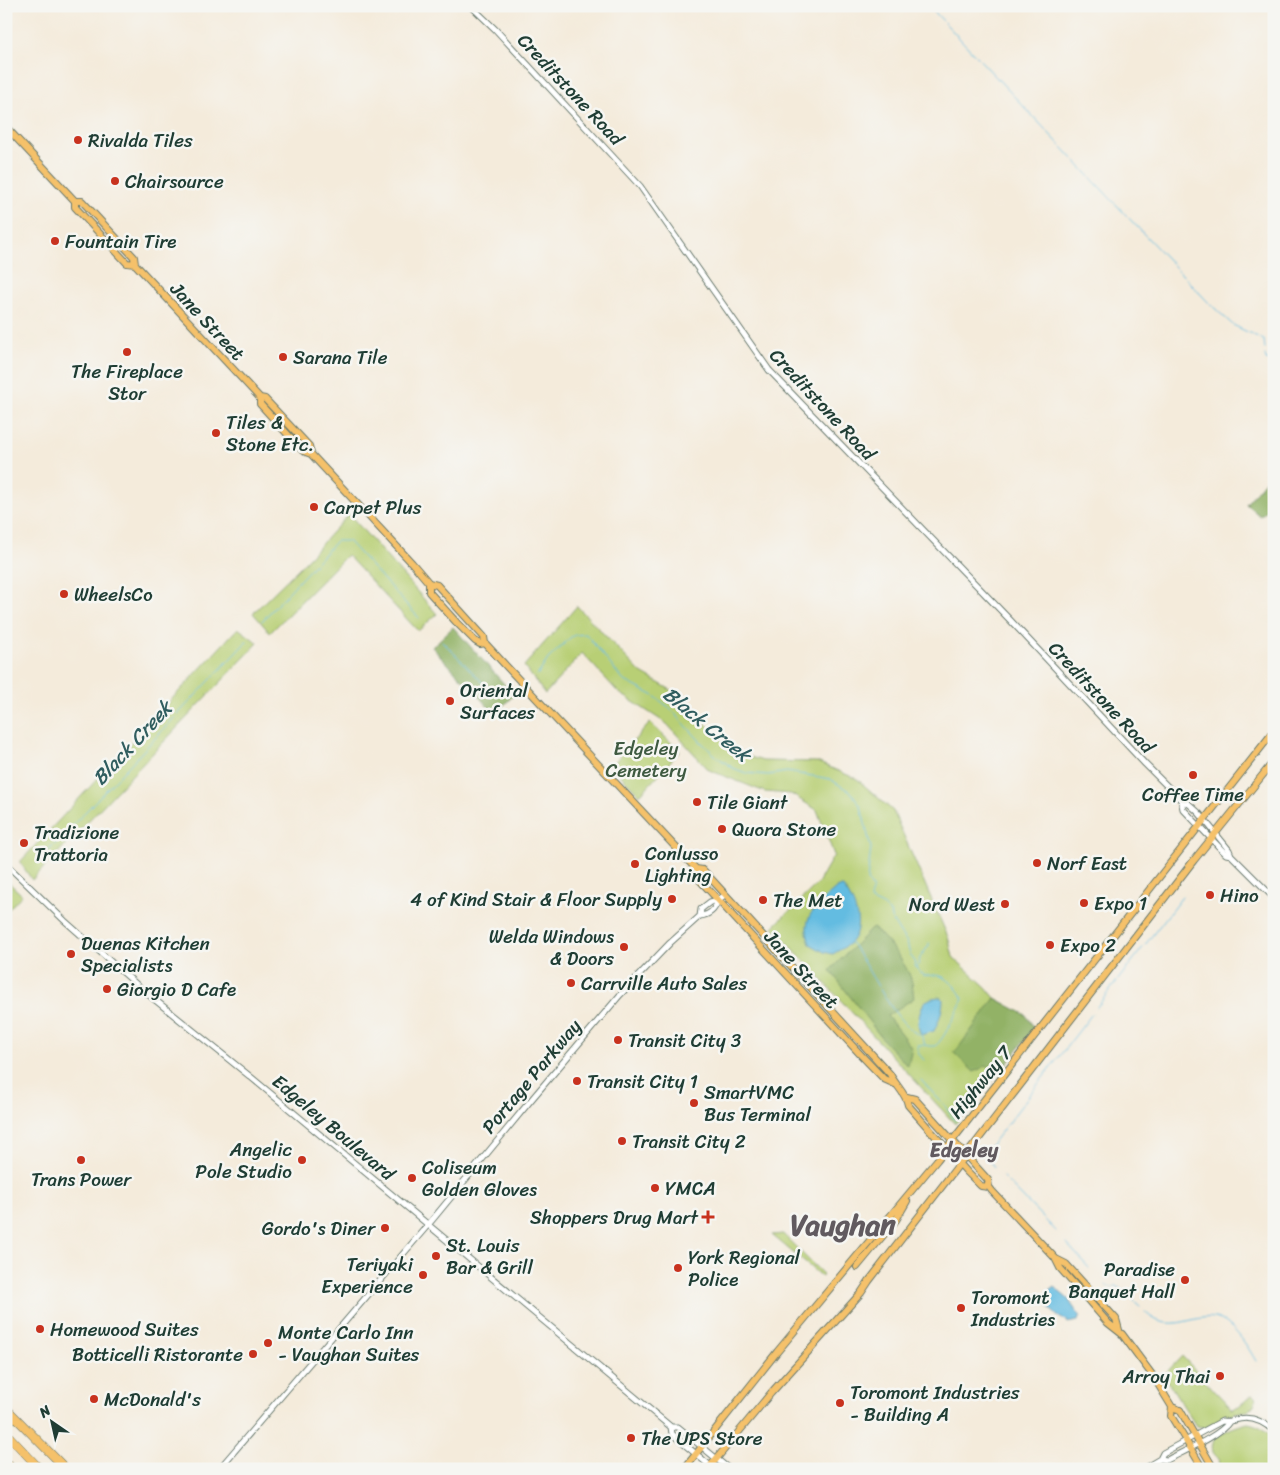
<svg xmlns="http://www.w3.org/2000/svg" width="1280" height="1475" font-family="Sriracha,sans-serif">
<rect width="100%" height="100%" fill="#f6f6f2"/>
<filter id="ink" filterUnits="userSpaceOnUse"><feTurbulence type="fractalNoise" baseFrequency=".02" numOctaves="2"/><feDisplacementMap in="SourceGraphic" scale="10" xChannelSelector="R" yChannelSelector="G"/><feConvolveMatrix kernelMatrix="1 2 1 2 8 2 1 2 1" color-interpolation-filters="sRGB"/></filter>
<filter id="wash" filterUnits="userSpaceOnUse"><feTurbulence type="fractalNoise" baseFrequency=".0096" numOctaves="4" result="noise"/><feDisplacementMap in="SourceGraphic" scale="20" xChannelSelector="R" yChannelSelector="G"/><feGaussianBlur stdDeviation="1.12" result="paint"/><feColorMatrix in="noise" values="0 0 0 0 0 0 0 0 0 0 0 0 0 0 0 0 0 1.4 0 .05"/><feComposite in="paint" operator="in"/></filter>
<g filter="url(#wash)">
<rect width="100%" height="100%" fill="#f4ebdb"/>
<path fill="#b8cf74" stroke="#6c8654" d="M349 514 437 614 418 631 347 555 270 633 253 613 300 567Z
M577 606 641 673 673 691 734 752 763 761 817 762 857 779 893 811 948 937 953 957 986 987 995 998 1020 1012 1016 1053 955 1124 773 927 818 883 834 855 817 810 791 794 765 792 709 770 667 724 618 692 582 653 545 694 524 666Z
M238 628 258 643 32 880 20 862Z
M650 723 680 751 640 795 611 766Z
M6 880 22 895 6 912Z
M783 1234 823 1274 822 1277 772 1235Z
M1182 1356 1232 1409 1239 1406 1252 1395 1256 1398 1254 1405 1248 1411 1235 1413 1205 1429 1204 1427 1196 1426 1164 1375Z
M1248 1423C1259 1425 1266 1430 1274 1438V1469H1223L1219 1462 1220 1461C1218 1457 1214 1455 1213 1452 1207 1434 1237 1426 1248 1423Z"/>
<path fill="#92b266" stroke="#58784d" d="M1274 470V505L1260 516 1246 504Z
M453 627 514 695 495 714 432 647Z
M873 928C885 936 907 965 911 979 913 985 913 992 914 998L887 1016 912 1048 908 1066 884 1041 830 970 870 930Z
M995 998 1026 1015 1034 1028 1000 1073 986 1066 974 1072 953 1052 956 1051Z"/>
<path fill="#64bce1" stroke="#427c8a" d="M838 887H843C855 902 865 927 850 943 845 947 838 951 833 954L824 952 810 944C799 915 819 904 838 887Z
M939 997 943 999C943 1010 939 1021 934 1031L921 1035C915 1023 920 1013 924 1002L932 998Z
M1054 1287 1068 1299 1078 1314 1080 1315 1078 1321 1067 1323V1320C1057 1319 1048 1307 1044 1299L1049 1291Z"/>
<g fill="none" stroke-linecap="round" stroke-linejoin="round">
<path stroke="#64bce1" stroke-width="1" d="M929 6 1208 302 1233 325 1264 340 1265 349
M1265 355 1266 360 1274 361
M262 621 336 541H348L419 618
M442 641 490 690 497 691
M537 676 548 659 571 637 575 635 586 634 623 680 654 696 670 708 701 742 716 756 733 768 746 773 768 775 787 772 819 777 830 779 852 793 861 807 871 848 867 881C876 889 871 890 870 900L883 906 890 912 891 918 900 933 907 942 910 955 914 960 915 966 923 975C928 976 931 975 936 975 948 976 958 989 963 999 959 1007 941 1046 934 1046 929 1047 924 1044 918 1045V1053L924 1060
M37 863 247 641
M6 894 11 889
M850 942C867 962 897 1030 921 1035L925 1044
M917 968 920 958 929 945V943
M1097 1007 1182 897
M921 1080 945 1106 955 1121
M994 1167 984 1154 1092 1014
M1003 1177 1056 1231
M1067 1244 1089 1268
M1106 1285 1110 1287 1117 1286 1140 1306
M1145 1312C1175 1342 1204 1300 1231 1327 1241 1336 1249 1349 1256 1361"/>
</g>
</g>
<g filter="url(#ink)">
<g fill="none" stroke-linecap="round" stroke-linejoin="round">
<defs>
<path id="minor" d="M471 6 495 29 640 186 769 370 1011 621 1145 764 1181 800 1189 804 1199 813 1229 850 1231 855 1274 898
M1181 800 1183 809 1221 849 1226 854 1231 855
M6 864 65 921 144 991 252 1078 671 1427 672 1434 714 1469
M700 916C710 915 715 910 718 900
M671 1427H678L729 1469
M1160 1459 1167 1460C1182 1452 1221 1435 1229 1422
M219 1469 433 1219 531 1100 620 995 670 943 700 916 701 909 710 902 718 900 725 895
M1143 1469 1160 1459 1163 1453 1222 1421C1228 1422 1229 1421 1235 1420 1250 1415 1263 1421 1274 1431"/>
<path id="major" d="M6 127 75 201V207L127 263 135 264
M75 201H82L134 257 135 264 260 398 265 399 309 446 311 454
M260 398V404L303 451 311 454 412 563 429 583V592L457 623 475 641 480 644 485 643
M429 583 437 585 484 637 485 643 507 667 696 869 703 870 890 1074C895 1085 906 1093 908 1105L967 1172 981 1186 989 1187
M696 869V876L860 1054 884 1079 895 1084
M907 1097 915 1099 988 1180 989 1187 992 1191 1055 1258 1060 1268 1108 1323 1122 1334 1153 1376 1172 1407 1171 1416 1203 1469
M1056 1259 1066 1264 1116 1319 1119 1330
M857 1267 896 1220 907 1201
M1172 1407 1180 1410 1214 1469
M684 1469 777 1352 937 1160 1274 731
M708 1469 771 1393 861 1293 869 1281 1194 860 1274 761"/>
<path id="highway" d="M6 1408 66 1469
M6 1433 40 1469
M6 1462 12 1469"/>
</defs>
<use href="#minor" stroke="#6a7a6e" stroke-width="7"/>
<use href="#major" stroke="#6a7a6e" stroke-width="8"/>
<use href="#highway" stroke="#6a7a6e" stroke-width="9"/>
<use href="#minor" stroke="#fff" stroke-width="5"/>
<use href="#major" stroke="#f5c16b" stroke-width="6"/>
<use href="#highway" stroke="#f5c16b" stroke-width="8"/>
</g>
</g>
<g fill="#c8321e" stroke="#f6f6f2" stroke-width="2">
<circle cx="78" cy="140" r="5"/>
<circle cx="115" cy="181" r="5"/>
<circle cx="55" cy="241" r="5"/>
<circle cx="127" cy="352" r="5"/>
<circle cx="283" cy="357" r="5"/>
<circle cx="216" cy="433" r="5"/>
<circle cx="314" cy="507" r="5"/>
<circle cx="64" cy="594" r="5"/>
<circle cx="450" cy="701" r="5"/>
<circle cx="1193" cy="775" r="5"/>
<circle cx="697" cy="802" r="5"/>
<circle cx="722" cy="829" r="5"/>
<circle cx="24" cy="843" r="5"/>
<circle cx="1037" cy="863" r="5"/>
<circle cx="635" cy="864" r="5"/>
<circle cx="1210" cy="895" r="5"/>
<circle cx="672" cy="899" r="5"/>
<circle cx="763" cy="900" r="5"/>
<circle cx="1084" cy="903" r="5"/>
<circle cx="1005" cy="904" r="5"/>
<circle cx="1050" cy="945" r="5"/>
<circle cx="624" cy="947" r="5"/>
<circle cx="71" cy="954" r="5"/>
<circle cx="571" cy="983" r="5"/>
<circle cx="107" cy="989" r="5"/>
<circle cx="618" cy="1040" r="5"/>
<circle cx="577" cy="1081" r="5"/>
<circle cx="694" cy="1103" r="5"/>
<circle cx="622" cy="1141" r="5"/>
<circle cx="81" cy="1160" r="5"/>
<circle cx="302" cy="1160" r="5"/>
<circle cx="412" cy="1178" r="5"/>
<circle cx="655" cy="1188" r="5"/>
<path d="M705.5 1209.5h5v5h5v5h-5v5h-5v-5h-5v-5h5z"/>
<circle cx="385" cy="1228" r="5"/>
<circle cx="436" cy="1256" r="5"/>
<circle cx="678" cy="1268" r="5"/>
<circle cx="423" cy="1275" r="5"/>
<circle cx="1185" cy="1280" r="5"/>
<circle cx="961" cy="1308" r="5"/>
<circle cx="40" cy="1329" r="5"/>
<circle cx="268" cy="1343" r="5"/>
<circle cx="253" cy="1354" r="5"/>
<circle cx="1220" cy="1376" r="5"/>
<circle cx="94" cy="1399" r="5"/>
<circle cx="840" cy="1403" r="5"/>
<circle cx="631" cy="1438" r="5"/>
</g>
<g text-anchor="middle" stroke-width="5" stroke-linejoin="round" paint-order="stroke">
<g font-size="19" fill="#1f3d34" stroke="#f6f6f2">
<text transform="translate(571 89) rotate(47)" y="7">Creditstone Road</text>
<text transform="translate(208 321) rotate(47)" y="7">Jane Street</text>
<text transform="translate(823 404) rotate(47)" y="7">Creditstone Road</text>
<text transform="translate(1102 697) rotate(47)" y="7">Creditstone Road</text>
<text transform="translate(802 969) rotate(47)" y="7">Jane Street</text>
<text transform="translate(531 1076) rotate(-50)" y="7">Portage Parkway</text>
<text transform="translate(980 1082) rotate(-51)" y="7">Highway 7</text>
<text transform="translate(334 1127) rotate(40)" y="7">Edgeley Boulevard</text>
</g>
<g font-size="19" fill="#1f3d34" stroke="#f6f6f2" text-anchor="start">
<text x="88" y="147">Rivalda Tiles</text>
<text x="125" y="188">Chairsource</text>
<text x="65" y="248">Fountain Tire</text>
<text x="293" y="364">Sarana Tile</text>
<text x="127" y="378" text-anchor="middle">The Fireplace<tspan x="127" dy="22">Stor</tspan></text>
<text x="226" y="429">Tiles &amp;<tspan x="226" dy="22">Stone Etc.</tspan></text>
<text x="324" y="514">Carpet Plus</text>
<text x="74" y="601">WheelsCo</text>
<text x="460" y="697">Oriental<tspan x="460" dy="22">Surfaces</tspan></text>
<text x="1193" y="801" text-anchor="middle">Coffee Time</text>
<text x="707" y="809">Tile Giant</text>
<text x="732" y="836">Quora Stone</text>
<text x="34" y="839">Tradizione<tspan x="34" dy="22">Trattoria</tspan></text>
<text x="645" y="860">Conlusso<tspan x="645" dy="22">Lighting</tspan></text>
<text x="1047" y="870">Norf East</text>
<text x="1220" y="902">Hino</text>
<text x="662" y="906" text-anchor="end">4 of Kind Stair &amp; Floor Supply</text>
<text x="773" y="907">The Met</text>
<text x="1094" y="910">Expo 1</text>
<text x="995" y="911" text-anchor="end">Nord West</text>
<text x="614" y="943" text-anchor="end">Welda Windows<tspan x="614" dy="22">&amp; Doors</tspan></text>
<text x="81" y="950">Duenas Kitchen<tspan x="81" dy="22">Specialists</tspan></text>
<text x="1060" y="952">Expo 2</text>
<text x="581" y="990">Carrville Auto Sales</text>
<text x="117" y="996">Giorgio D Cafe</text>
<text x="628" y="1047">Transit City 3</text>
<text x="587" y="1088">Transit City 1</text>
<text x="704" y="1099">SmartVMC<tspan x="704" dy="22">Bus Terminal</tspan></text>
<text x="632" y="1148">Transit City 2</text>
<text x="292" y="1156" text-anchor="end">Angelic<tspan x="292" dy="22">Pole Studio</tspan></text>
<text x="422" y="1174">Coliseum<tspan x="422" dy="22">Golden Gloves</tspan></text>
<text x="81" y="1186" text-anchor="middle">Trans Power</text>
<text x="665" y="1195">YMCA</text>
<text x="698" y="1224" text-anchor="end">Shoppers Drug Mart</text>
<text x="375" y="1235" text-anchor="end">Gordo's Diner</text>
<text x="446" y="1252">St. Louis<tspan x="446" dy="22">Bar &amp; Grill</tspan></text>
<text x="688" y="1264">York Regional<tspan x="688" dy="22">Police</tspan></text>
<text x="413" y="1271" text-anchor="end">Teriyaki<tspan x="413" dy="22">Experience</tspan></text>
<text x="1175" y="1276" text-anchor="end">Paradise<tspan x="1175" dy="22">Banquet Hall</tspan></text>
<text x="971" y="1304">Toromont<tspan x="971" dy="22">Industries</tspan></text>
<text x="50" y="1336">Homewood Suites</text>
<text x="278" y="1339">Monte Carlo Inn<tspan x="278" dy="22">- Vaughan Suites</tspan></text>
<text x="243" y="1361" text-anchor="end">Botticelli Ristorante</text>
<text x="1210" y="1383" text-anchor="end">Arroy Thai</text>
<text x="850" y="1399">Toromont Industries<tspan x="850" dy="22">- Building A</tspan></text>
<text x="104" y="1406">McDonald's</text>
<text x="641" y="1445">The UPS Store</text>
</g>
<g font-size="19" fill="#3e5a41" stroke="#f6f6f2">
<text x="646" y="755">Edgeley<tspan x="646" dy="22">Cemetery</tspan></text>
</g>
<g font-size="20" font-style="italic" fill="#305d5f" stroke="#f6f6f2">
<text transform="translate(707 724) rotate(39)" y="7">Black Creek</text>
<text transform="translate(132 743) rotate(-47)" y="7">Black Creek</text>
</g>
<g font-size="20" font-weight="bold" fill="#615a5f" stroke="#f6f6f2">
<text x="964" y="1157">Edgeley</text>
</g>
<g font-size="29" font-weight="bold" fill="#615a5f" stroke="#f6f6f2">
<text x="843" y="1235">Vaughan</text>
</g>
</g>
<rect width="1280" height="1475" fill="none" stroke="#f6f6f2" stroke-width="25"/>
<g transform="translate(52 1422) rotate(326)" stroke="#f6f6f2" stroke-width="4" paint-order="stroke">
<path d="M0-4L9 19L0 12L-9 19Z" fill="#1f3d34"/>
<text y="-8" font-size="14" font-weight="bold" text-anchor="middle" fill="#1f3d34">N</text>
</g>
</svg>
